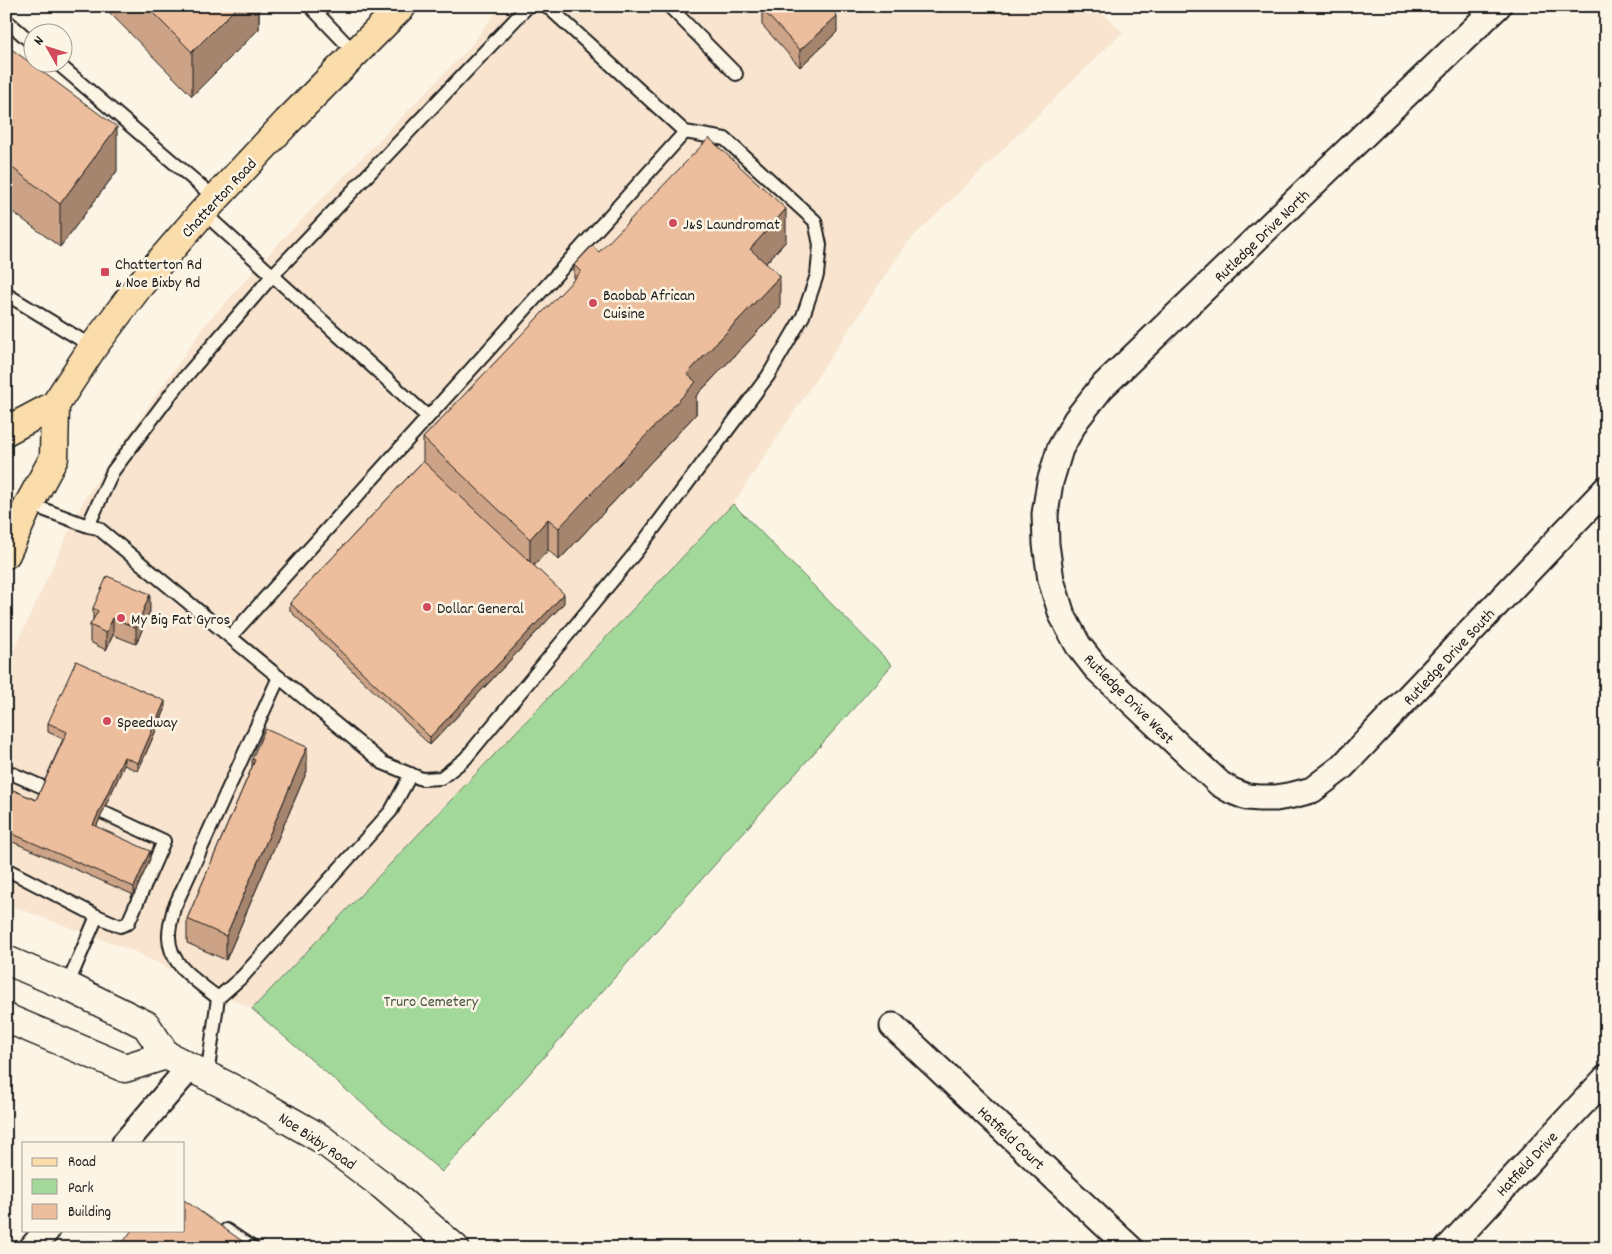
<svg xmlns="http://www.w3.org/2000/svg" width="1612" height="1254" font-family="Dekko,sans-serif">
<rect width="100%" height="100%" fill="#fcf5e5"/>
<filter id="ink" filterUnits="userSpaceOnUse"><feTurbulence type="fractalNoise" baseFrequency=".02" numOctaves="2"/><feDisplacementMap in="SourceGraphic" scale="10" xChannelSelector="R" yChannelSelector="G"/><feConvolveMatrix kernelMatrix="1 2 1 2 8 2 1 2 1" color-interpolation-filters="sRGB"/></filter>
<g filter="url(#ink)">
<path fill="#f8e4cf" d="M500 6H1094L1123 32 906 244 733 504 252 1009 131 950 6 904V667L84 499 205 325 277 245 469 48Z"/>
<path fill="#a3d89b" stroke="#607a5c" d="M733 504 892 665 442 1172 252 1009Z"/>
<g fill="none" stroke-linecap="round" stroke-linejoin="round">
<defs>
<path id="lane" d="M310 6 355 53
M669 6 736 74
M6 20 32 43
M56 62 215 198
M203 212 428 417
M6 294 93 347
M29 504 88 526 98 528 383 763 422 779 441 778 465 759 636 552 768 376 803 316 817 275 820 245 815 221 725 139 685 132 547 6
M88 526 113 471 174 390 272 276 528 6
M230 637 685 132
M6 771 45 788
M6 869 97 916 67 986
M97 916 120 926 128 923 164 841 102 812
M218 998C197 981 168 965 169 935 169 926 172 916 174 908L279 677
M207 1076 218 998 243 976 391 811 411 774
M226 1230 253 1248"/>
<path id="street" d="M1498 6 1101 388 1076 420 1060 449 1050 482 1045 514 1046 544 1051 580 1062 615 1078 645 1096 668 1220 784 1232 791 1247 797 1260 798H1276L1293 795 1312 790 1341 768 1606 489
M893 1026 1130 1248
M125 1143 190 1067
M32 1248 47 1230
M1448 1248 1606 1078"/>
<path id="secondary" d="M6 960 67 986 146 1025 166 1055 241 1093 320 1138 383 1186 455 1248
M6 1018 125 1068 166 1055"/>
<path id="primary" d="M6 431 55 405 93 347 138 287 203 212 287 122 402 6
M6 554 29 504 54 458 55 405"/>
</defs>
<use href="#lane" stroke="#1c1c1c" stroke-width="16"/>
<use href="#street" stroke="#1c1c1c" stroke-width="29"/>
<use href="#secondary" stroke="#1c1c1c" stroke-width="31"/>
<use href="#primary" stroke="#1c1c1c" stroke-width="31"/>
<use href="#lane" stroke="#fcf5e5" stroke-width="12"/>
<use href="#street" stroke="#fcf5e5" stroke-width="25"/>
<use href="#secondary" stroke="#fcf5e5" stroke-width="28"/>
<use href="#primary" stroke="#faddab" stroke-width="28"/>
</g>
<path fill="#cca387" stroke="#1c1c1c" d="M103 6H259V29L192 96Z
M762 9 837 32 800 67 762 25Z
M6 45 117 171 60 247 6 207Z
M786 241 766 263 780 308 696 396V414L559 560 548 550 534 566 564 603 430 745 290 611V603L423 461V438L574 280V265L599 252Z
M93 608 150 611 136 644 113 635 106 650 90 642V625L93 620Z
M165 710 138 771 124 765 96 827 150 859 134 895 6 839V787L36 800 63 739 48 732V723Z
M252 759 307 771 226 960 187 943V919L252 767Z"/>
<path fill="#a6856e" stroke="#1c1c1c" d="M238 6H259V29L192 96V52Z
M837 16V32L800 67V50Z
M117 127V171L60 247V204Z
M786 209V241L750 280V249Z
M780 276V308L696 396V414L559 560V528L687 374Z
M548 519V550L530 570V539Z
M150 594V611L136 644V628Z
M564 594V603L430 745V737Z
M113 618V635L106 650V633Z
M165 701V710L138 771V763Z
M307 747V771L226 960V936Z
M124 757V765L93 834V825Z
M150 851V859L134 895V887Z"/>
<path fill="#edbe9d" stroke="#1c1c1c" d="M146 6H238L192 52Z
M764 6H828L837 16 800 50 762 9Z
M6 45 117 127 60 204 6 163Z
M709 138 786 209 750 249 780 276 687 374 696 382 559 528 548 519 530 539 423 438 581 272 574 265 592 246 599 252Z
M423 461 564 594 430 737 290 603Z
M107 576 150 594 136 628 113 618 106 633 90 625 98 611 93 608Z
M76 661 165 701 138 763 124 757 93 825 150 851 134 887 6 831V787L36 800 67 732 48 723Z
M265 729 307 747 226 936 187 919 255 760 252 759Z
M184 1200 252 1248H119L132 1230H184Z"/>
</g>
<g fill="#d1495b" stroke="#fcf5e5" stroke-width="2">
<circle cx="673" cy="223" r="5"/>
<rect x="100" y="267" width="10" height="10" rx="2.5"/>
<circle cx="593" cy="303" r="5"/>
<circle cx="427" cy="607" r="5"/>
<circle cx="121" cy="618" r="5"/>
<circle cx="107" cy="721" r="5"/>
</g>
<g text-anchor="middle" stroke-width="5" stroke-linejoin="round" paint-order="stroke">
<g font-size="16" fill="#1c1c1c" stroke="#fcf5e5">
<text transform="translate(218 197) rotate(-47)" y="6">Chatterton Road</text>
<text transform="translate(1261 235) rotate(-44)" y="6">Rutledge Drive North</text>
<text transform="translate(1448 656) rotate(-47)" y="6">Rutledge Drive South</text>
<text transform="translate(1130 698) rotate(45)" y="6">Rutledge Drive West</text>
<text transform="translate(1012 1137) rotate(43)" y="6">Hatfield Court</text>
<text transform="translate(318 1140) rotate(34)" y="6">Noe Bixby Road</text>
<text transform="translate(1526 1163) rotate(-47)" y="6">Hatfield Drive</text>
</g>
<g font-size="16" fill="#1c1c1c" stroke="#fcf5e5" text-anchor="start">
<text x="683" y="229">J&amp;S Laundromat</text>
<text x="115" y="269">Chatterton Rd<tspan x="115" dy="18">&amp; Noe Bixby Rd</tspan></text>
<text x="603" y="300">Baobab African<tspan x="603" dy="18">Cuisine</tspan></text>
<text x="437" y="613">Dollar General</text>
<text x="131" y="624">My Big Fat Gyros</text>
<text x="117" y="727">Speedway</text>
</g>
<g font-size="16" fill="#445442" stroke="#fcf5e5">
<text x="431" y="1006">Truro Cemetery</text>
</g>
</g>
<rect width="1612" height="1254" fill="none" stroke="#fcf5e5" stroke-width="25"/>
<rect x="12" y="12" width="1587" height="1229" fill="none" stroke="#1c1c1c" stroke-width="2" filter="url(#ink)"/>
<rect x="22" y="1142" width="162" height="90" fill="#fcf5e5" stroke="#a29e95"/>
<rect x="32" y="1158" width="25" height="8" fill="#faddab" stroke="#a29e95"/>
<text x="68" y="1166" font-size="15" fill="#1c1c1c">Road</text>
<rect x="32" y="1179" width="25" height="15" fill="#a3d89b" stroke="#a29e95"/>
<text x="68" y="1192" font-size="15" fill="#1c1c1c">Park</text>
<rect x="32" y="1204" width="25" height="15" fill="#edbe9d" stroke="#a29e95"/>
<text x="68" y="1216" font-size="15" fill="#1c1c1c">Building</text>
<g transform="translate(48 48) rotate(309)"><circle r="24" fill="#fcf5e5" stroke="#a29e95"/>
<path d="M0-4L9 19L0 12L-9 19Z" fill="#d1495b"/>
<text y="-8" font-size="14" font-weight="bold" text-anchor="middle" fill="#1c1c1c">N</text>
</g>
</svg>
